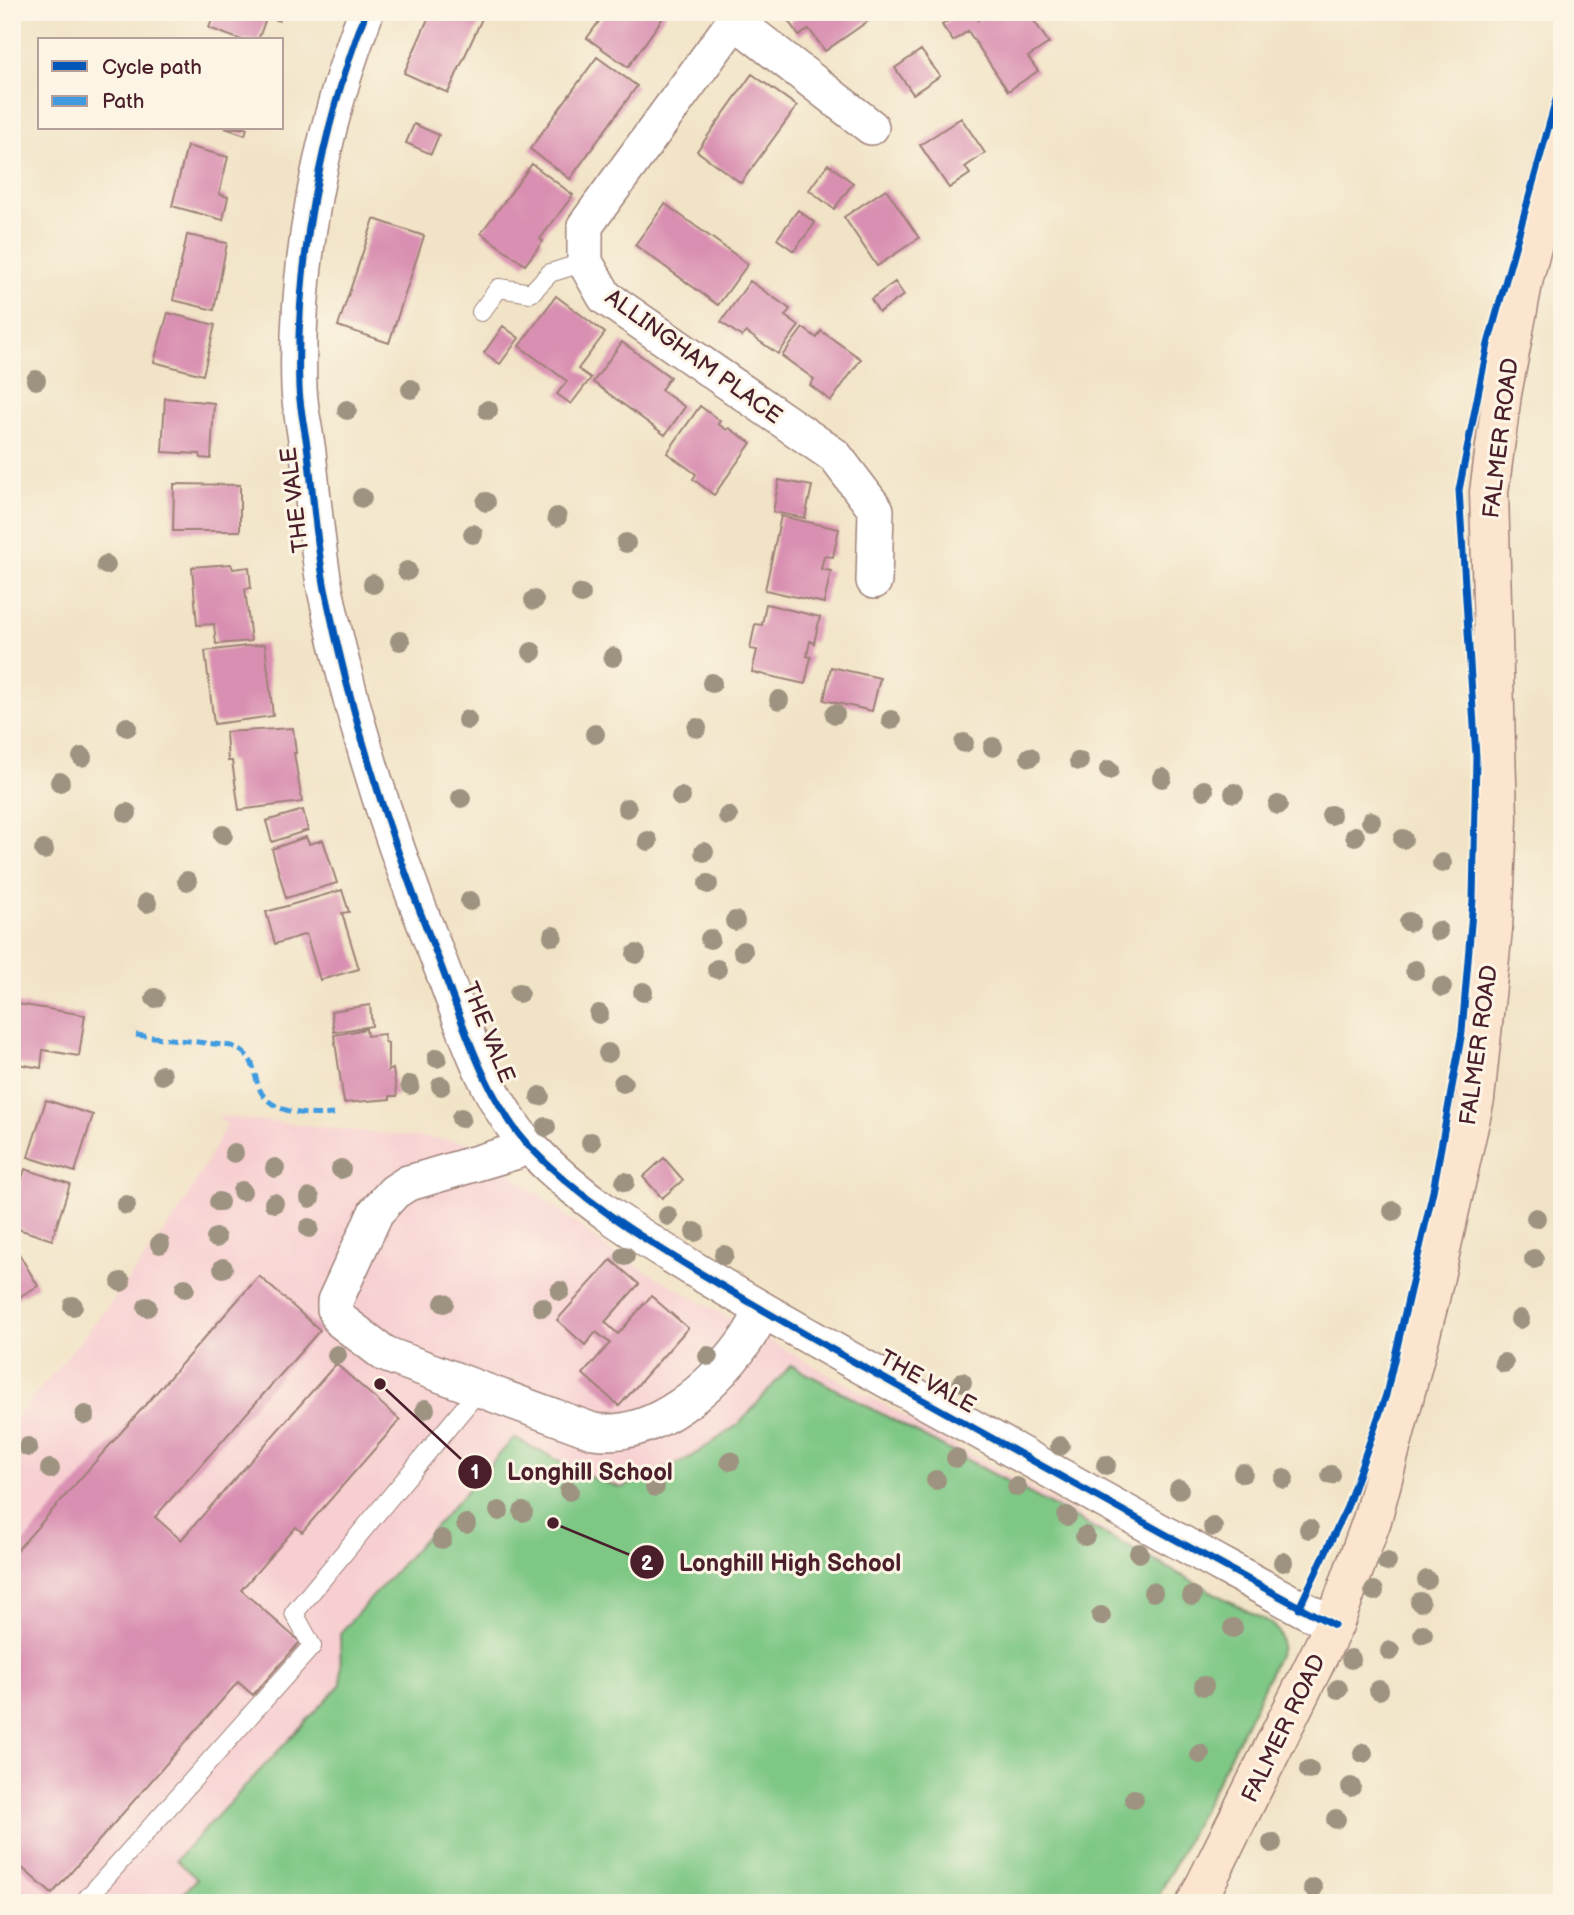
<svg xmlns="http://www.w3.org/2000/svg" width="1574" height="1915" font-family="'Balsamiq Sans',sans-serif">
<rect width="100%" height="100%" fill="#fcf5e5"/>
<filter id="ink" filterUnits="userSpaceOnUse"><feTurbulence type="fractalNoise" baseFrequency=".0143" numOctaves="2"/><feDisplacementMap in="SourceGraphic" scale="14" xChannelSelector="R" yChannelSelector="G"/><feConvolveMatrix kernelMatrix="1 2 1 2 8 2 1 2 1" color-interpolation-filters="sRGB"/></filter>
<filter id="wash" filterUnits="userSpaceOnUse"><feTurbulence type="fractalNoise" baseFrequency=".00686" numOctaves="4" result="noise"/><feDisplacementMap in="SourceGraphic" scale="28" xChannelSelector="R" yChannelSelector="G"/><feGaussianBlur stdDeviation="1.57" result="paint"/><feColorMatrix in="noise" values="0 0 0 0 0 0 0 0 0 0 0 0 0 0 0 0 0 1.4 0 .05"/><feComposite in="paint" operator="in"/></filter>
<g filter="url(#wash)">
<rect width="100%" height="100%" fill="#f1e3c6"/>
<path fill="#f7cfd1" d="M216 1116 483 1144 490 1157 614 1253 1270 1623 1278 1630 1282 1639 1281 1648 1256 1704 1155 1903H12V1423L104 1312 179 1212 227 1124Z"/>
<path fill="#7ec785" stroke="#647358" stroke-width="2" d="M791 1365 1270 1623C1279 1631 1282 1636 1281 1648L1256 1704 1155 1903H175L197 1879 176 1860 341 1684 340 1633 514 1438 597 1480 622 1488 691 1457 739 1424Z"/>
<g id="blocks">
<path fill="#d98fb1" d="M215 12H282L279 21 267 16 258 40H241L209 28Z
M431 12H485L448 93 404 73Z
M606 12H667L628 67 587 38Z
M801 12H881L825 51 809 29 799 36 789 22 802 14Z
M960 12H973L978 20 989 12H1028L1049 43 1028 57 1038 71 1008 91 968 31 953 41 942 25Z
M921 50 940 76 913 94 895 68Z
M597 57 637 86 570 179 530 149Z
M752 74 797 106 741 183 697 151Z
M961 118 985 153 965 167 970 174 949 188 920 145Z
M414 124 439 135 431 154 406 143Z
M225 128H247L245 135Z
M187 146 228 157 219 194 228 197 223 220 172 206Z
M532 164 573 195 540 239 543 241 525 265 481 233Z
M828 164 853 183 834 209 809 190Z
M886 189 919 238 877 266 844 217Z
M665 204 748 264 718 305 635 245Z
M798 210 815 223 794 251 777 239Z
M374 219 424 236 389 343 338 326Z
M187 235 227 243 214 310 173 300Z
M750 281 790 309 785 316 799 326 778 354 746 332 742 337 721 322Z
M895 282 904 295 879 312 871 299Z
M556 296 605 333 578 369 591 378 571 404 557 394 567 381 519 346Z
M168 313 215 325 203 375 154 362Z
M503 326 519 338 500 364 484 353Z
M803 328 817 338 821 331 861 359 831 401 810 385 814 379 782 356Z
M622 342 670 377 661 390 685 407 665 435 593 382Z
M165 398 214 403 211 459 201 458 200 454 162 452Z
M700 406 720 421 718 424 727 430 729 428 751 443 714 495 693 479 696 474 667 453Z
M779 480 812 486 805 518 773 512Z
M174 484 240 485V531H173Z
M781 516 839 529 833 557 824 556 821 569 831 571 824 603 765 590Z
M231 564 233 569 249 567 251 588 245 589 251 641 216 644 214 624 197 625 192 567Z
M766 604 820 617 814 643 810 641 807 656 811 657 805 684 752 672 757 650 750 649 755 624 762 625Z
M265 644 273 716 214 724 205 651Z
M831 667 880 678 872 711 824 700Z
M293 728 296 753H294L302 802 239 810 232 761H228L226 732Z
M303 810 308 830 272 842 266 821Z
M306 837 309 844 323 840 337 883 286 898 272 849Z
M342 890 349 912 342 913 359 969 320 980 306 934 275 944 266 912Z
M12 1003 85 1015 79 1056 43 1050 41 1068 12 1063Z
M370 1005 372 1026 334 1032 331 1011Z
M366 1029 367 1036 384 1034 385 1042 388 1043V1071L393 1069 397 1096H390V1099L344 1103 334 1035Z
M46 1100 93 1115 75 1172 28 1157Z
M664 1158 683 1180 662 1198 643 1177Z
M25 1169 70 1184 52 1240 12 1227V1209Z
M12 1242 38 1286 12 1301Z
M611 1260 639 1284 605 1322 618 1334 651 1296 688 1328 619 1406 583 1374 610 1343 596 1332 585 1345 557 1320Z
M259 1276 320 1330 155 1517 181 1540 336 1364 400 1420 302 1532 296 1527 241 1590 300 1642 253 1695 238 1682 52 1894 12 1859V1556Z"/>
</g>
</g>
<g filter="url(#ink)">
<use href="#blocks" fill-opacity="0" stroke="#9e8178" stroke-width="2"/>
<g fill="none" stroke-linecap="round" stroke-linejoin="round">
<defs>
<path id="service" d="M481 312 499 288 531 293 550 273 585 262
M83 1903 312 1646 294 1613 480 1389"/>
<path id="minor" d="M366 12C321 129 295 263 299 388 300 413 307 437 309 462 314 505 317 546 325 589 350 711 387 830 433 945 459 1010 482 1095 529 1146 578 1198 639 1236 700 1273 764 1311 829 1348 894 1384 984 1434 1075 1484 1165 1534 1221 1564 1277 1596 1334 1625
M741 12 585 226V262L605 297 835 456 876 510 874 581
M735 21 871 127
M528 1145 514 1152 416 1181 408 1183 394 1192 376 1212 335 1301V1309L340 1320 385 1354 593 1431C655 1440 713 1386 746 1340 752 1331 757 1321 763 1312"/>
<path id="secondary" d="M1196 1903 1334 1625 1372 1520 1429 1303 1475 1099 1493 929 1498 819 1489 492 1502 394 1524 278 1555 159 1562 145"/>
</defs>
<use href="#service" stroke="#9e8178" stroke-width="20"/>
<use href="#minor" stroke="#9e8178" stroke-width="38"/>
<use href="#secondary" stroke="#9e8178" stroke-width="41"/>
<use href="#service" stroke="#fff" stroke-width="18"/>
<use href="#minor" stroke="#fff" stroke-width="35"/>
<use href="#secondary" stroke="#fbe5cf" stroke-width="38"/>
<path stroke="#409be1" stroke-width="5" stroke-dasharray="10 5" stroke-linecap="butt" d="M136 1035 232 1046C258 1058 251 1069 260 1090 271 1114 311 1116 334 1114"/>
<defs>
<path id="cycleway" d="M366 12C321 129 295 263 299 388 300 413 307 437 309 462 314 505 317 546 325 589 350 711 387 830 433 945 459 1010 482 1095 529 1146 578 1198 639 1236 700 1273 764 1311 829 1348 894 1384 984 1434 1075 1484 1165 1534 1221 1564 1277 1596 1334 1625
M1299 1608 1347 1507 1386 1395 1433 1191 1462 1032 1473 900 1476 757 1459 490 1488 344 1556 100 1562 89"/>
</defs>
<use href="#cycleway" stroke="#fcf5e5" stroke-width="11"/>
<use href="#cycleway" stroke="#0057b8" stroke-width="7"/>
</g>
<g fill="#9e9380">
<circle cx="36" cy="380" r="10"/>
<circle cx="411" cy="389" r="10"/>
<circle cx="347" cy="410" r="10"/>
<circle cx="488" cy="410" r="10"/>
<circle cx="362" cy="498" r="10"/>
<circle cx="486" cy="502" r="10"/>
<circle cx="557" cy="517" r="10"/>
<circle cx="473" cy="534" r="10"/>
<circle cx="626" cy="543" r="10"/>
<circle cx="106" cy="565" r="10"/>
<circle cx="407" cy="571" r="10"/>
<circle cx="373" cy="584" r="10"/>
<circle cx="581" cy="594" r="10"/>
<circle cx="534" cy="600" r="10"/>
<circle cx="400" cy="641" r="10"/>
<circle cx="532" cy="652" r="10"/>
<circle cx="613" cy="657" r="10"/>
<circle cx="712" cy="683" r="10"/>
<circle cx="779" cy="700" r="10"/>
<circle cx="835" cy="714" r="10"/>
<circle cx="467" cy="720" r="10"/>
<circle cx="891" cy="720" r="10"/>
<circle cx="127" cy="727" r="10"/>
<circle cx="697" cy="728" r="10"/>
<circle cx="595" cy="734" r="10"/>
<circle cx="964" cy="743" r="10"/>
<circle cx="993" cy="747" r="10"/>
<circle cx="82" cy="757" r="10"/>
<circle cx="1030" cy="757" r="10"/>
<circle cx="1079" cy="761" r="10"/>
<circle cx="1109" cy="770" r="10"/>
<circle cx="1162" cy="778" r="10"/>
<circle cx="60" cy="782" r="10"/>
<circle cx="1204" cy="790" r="10"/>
<circle cx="1234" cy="793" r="10"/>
<circle cx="681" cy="797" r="10"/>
<circle cx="461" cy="798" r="10"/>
<circle cx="1278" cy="805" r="10"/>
<circle cx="627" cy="808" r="10"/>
<circle cx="127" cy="813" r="10"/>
<circle cx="1331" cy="815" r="10"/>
<circle cx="728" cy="816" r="10"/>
<circle cx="1371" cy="821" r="10"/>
<circle cx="223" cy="835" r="10"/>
<circle cx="1355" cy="836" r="10"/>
<circle cx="1403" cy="839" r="10"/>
<circle cx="648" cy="841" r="10"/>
<circle cx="44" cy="850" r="10"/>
<circle cx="704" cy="852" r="10"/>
<circle cx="1442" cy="863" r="10"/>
<circle cx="187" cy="881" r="10"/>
<circle cx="708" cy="884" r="10"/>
<circle cx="470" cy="901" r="10"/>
<circle cx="147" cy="903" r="10"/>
<circle cx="735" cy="921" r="10"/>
<circle cx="1409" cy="922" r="10"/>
<circle cx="1438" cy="931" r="10"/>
<circle cx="553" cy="936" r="10"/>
<circle cx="710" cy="939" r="10"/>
<circle cx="743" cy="951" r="10"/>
<circle cx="636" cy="954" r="10"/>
<circle cx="717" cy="969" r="10"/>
<circle cx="1415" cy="970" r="10"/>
<circle cx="1442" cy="987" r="10"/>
<circle cx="643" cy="992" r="10"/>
<circle cx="519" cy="993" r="10"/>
<circle cx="155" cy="998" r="10"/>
<circle cx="599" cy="1014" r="10"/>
<circle cx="608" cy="1053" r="10"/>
<circle cx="437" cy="1058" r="10"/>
<circle cx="162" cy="1075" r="10"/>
<circle cx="623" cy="1083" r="10"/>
<circle cx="410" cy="1085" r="10"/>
<circle cx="441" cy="1086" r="10"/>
<circle cx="540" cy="1096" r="10"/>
<circle cx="461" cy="1118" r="10"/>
<circle cx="546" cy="1127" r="10"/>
<circle cx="591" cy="1142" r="10"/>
<circle cx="234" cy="1153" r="10"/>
<circle cx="275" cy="1168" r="10"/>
<circle cx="341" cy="1169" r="10"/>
<circle cx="625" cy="1182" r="10"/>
<circle cx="242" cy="1191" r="10"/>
<circle cx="310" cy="1198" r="10"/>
<circle cx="219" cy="1202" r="10"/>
<circle cx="274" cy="1203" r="10"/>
<circle cx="126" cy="1205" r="10"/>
<circle cx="1393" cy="1211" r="10"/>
<circle cx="668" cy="1216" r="10"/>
<circle cx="1536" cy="1218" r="10"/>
<circle cx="309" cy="1228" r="10"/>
<circle cx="695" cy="1232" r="10"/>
<circle cx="216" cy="1238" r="10"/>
<circle cx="160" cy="1244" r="10"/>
<circle cx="724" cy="1255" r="10"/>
<circle cx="625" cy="1256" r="10"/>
<circle cx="1534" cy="1259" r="10"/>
<circle cx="223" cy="1268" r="10"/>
<circle cx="121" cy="1282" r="10"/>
<circle cx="185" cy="1288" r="10"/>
<circle cx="560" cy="1291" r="10"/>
<circle cx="444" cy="1303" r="10"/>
<circle cx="73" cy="1306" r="10"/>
<circle cx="147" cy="1307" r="10"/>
<circle cx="542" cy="1307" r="10"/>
<circle cx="1520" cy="1319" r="10"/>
<circle cx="337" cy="1355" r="10"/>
<circle cx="708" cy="1356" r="10"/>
<circle cx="1504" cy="1363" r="10"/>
<circle cx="962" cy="1382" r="10"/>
<circle cx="425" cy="1409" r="10"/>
<circle cx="85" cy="1415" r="10"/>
<circle cx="1060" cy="1446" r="10"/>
<circle cx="28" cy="1447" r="10"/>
<circle cx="956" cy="1458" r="10"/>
<circle cx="730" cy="1461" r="10"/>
<circle cx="1106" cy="1465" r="10"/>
<circle cx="50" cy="1469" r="10"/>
<circle cx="1243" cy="1473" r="10"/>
<circle cx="1331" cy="1475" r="10"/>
<circle cx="1284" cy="1479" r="10"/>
<circle cx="936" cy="1480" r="10"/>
<circle cx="655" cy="1487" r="10"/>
<circle cx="1017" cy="1487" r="10"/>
<circle cx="1179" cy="1489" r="10"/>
<circle cx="569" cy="1491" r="10"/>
<circle cx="499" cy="1511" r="10"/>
<circle cx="523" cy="1512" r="10"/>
<circle cx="1067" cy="1516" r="10"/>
<circle cx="466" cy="1524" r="10"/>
<circle cx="1213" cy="1527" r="10"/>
<circle cx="1309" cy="1529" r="10"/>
<circle cx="1085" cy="1536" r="10"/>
<circle cx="442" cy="1539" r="10"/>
<circle cx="1139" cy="1553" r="10"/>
<circle cx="1283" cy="1562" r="10"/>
<circle cx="1387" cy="1562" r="10"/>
<circle cx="1427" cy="1580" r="10"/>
<circle cx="1374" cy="1591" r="10"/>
<circle cx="1153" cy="1592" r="10"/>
<circle cx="1192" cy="1596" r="10"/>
<circle cx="1420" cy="1602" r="10"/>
<circle cx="1101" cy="1616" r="10"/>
<circle cx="1233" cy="1628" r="10"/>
<circle cx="1423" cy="1634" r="10"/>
<circle cx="1390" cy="1651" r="10"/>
<circle cx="1351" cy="1659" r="10"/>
<circle cx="1204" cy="1686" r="10"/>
<circle cx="1338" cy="1689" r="10"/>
<circle cx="1379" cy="1690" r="10"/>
<circle cx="1363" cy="1753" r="10"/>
<circle cx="1200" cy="1754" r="10"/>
<circle cx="1309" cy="1770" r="10"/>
<circle cx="1351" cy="1787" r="10"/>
<circle cx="1134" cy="1799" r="10"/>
<circle cx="1336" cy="1819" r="10"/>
<circle cx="1272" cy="1843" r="10"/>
<circle cx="1313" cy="1888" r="10"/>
</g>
</g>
<g text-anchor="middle" stroke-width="6" stroke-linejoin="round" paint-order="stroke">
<g font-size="23" fill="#4a1f2b" stroke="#fcf5e5">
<text transform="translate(694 356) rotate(36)" y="8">ALLINGHAM PLACE</text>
<text transform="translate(1500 438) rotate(-83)" y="8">FALMER ROAD</text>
<text transform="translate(294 500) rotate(-97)" y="8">THE VALE</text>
<text transform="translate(489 1032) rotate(68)" y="8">THE VALE</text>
<text transform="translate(1478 1045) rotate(-82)" y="8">FALMER ROAD</text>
<text transform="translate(928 1381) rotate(29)" y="8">THE VALE</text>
<text transform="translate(1283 1728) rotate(-64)" y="8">FALMER ROAD</text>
</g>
</g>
<path fill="none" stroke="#4a1f2b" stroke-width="2.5" d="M380 1384L475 1472M553 1523L647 1562"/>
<g fill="#4a1f2b" stroke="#fcf5e5" stroke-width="2.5">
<circle cx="380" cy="1384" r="7"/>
<circle cx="553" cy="1523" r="7"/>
<circle cx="475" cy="1472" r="18"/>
<circle cx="647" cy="1562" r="18"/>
</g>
<g font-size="21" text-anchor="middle" font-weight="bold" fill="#fff">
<text x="475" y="1479">1</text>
<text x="647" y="1570">2</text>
</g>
<g font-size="24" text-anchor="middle" font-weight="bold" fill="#4a1f2b" stroke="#fcf5e5" stroke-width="6" stroke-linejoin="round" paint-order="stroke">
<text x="590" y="1480">Longhill School</text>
<text x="790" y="1571">Longhill High School</text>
</g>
<rect width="1574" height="1915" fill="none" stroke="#fcf5e5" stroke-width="42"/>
<rect x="38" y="38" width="245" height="91" fill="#fcf5e5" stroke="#b59f9b" stroke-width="2"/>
<rect x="52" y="61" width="35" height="10" fill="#0057b8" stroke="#b59f9b" stroke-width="2"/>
<text x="102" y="74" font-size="21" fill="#4a1f2b">Cycle path</text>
<rect x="52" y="96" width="35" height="10" fill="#409be1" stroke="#b59f9b" stroke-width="2"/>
<text x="102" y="108" font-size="21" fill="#4a1f2b">Path</text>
</svg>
